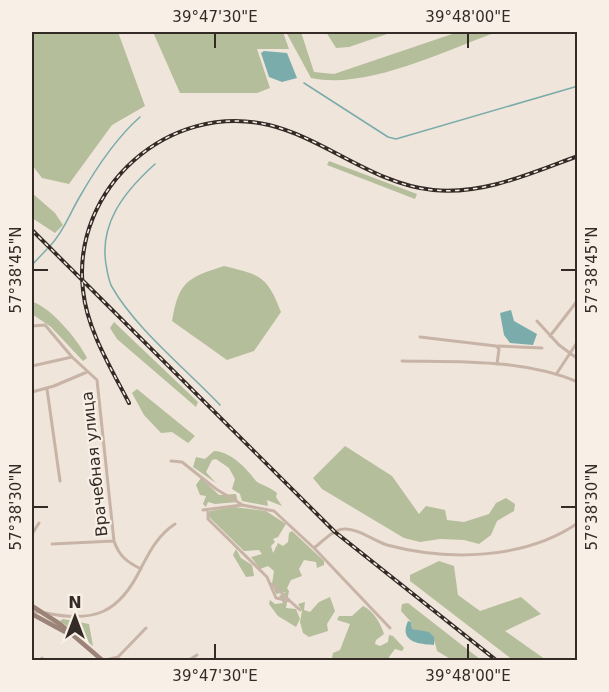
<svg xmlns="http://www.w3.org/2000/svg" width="609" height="692" font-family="'DejaVu Sans',sans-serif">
<rect width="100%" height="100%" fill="#f0e5da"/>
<path fill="#b4be9b" d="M32 32H118L145 106 112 125 69 184 42 178 32 165Z
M153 32H283L289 49H257L270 88 257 93H180Z
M286 32H301L314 72 334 74 458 32H497C444 51 366 90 311 78Z
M326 32H393L349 47 336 48Z
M329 161 417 194 415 199 327 165Z
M32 193 55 213 63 225 55 233 32 218Z
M224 266C261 275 267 276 281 312L254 351 227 360 172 321C179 281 187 278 224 266Z
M32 302C50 306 79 341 87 358L83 361 51 327 32 314Z
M114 322 198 402 196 407 117 339 110 328Z
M137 389 195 436 188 443 172 432 161 433 144 415 132 393Z
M345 446 392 476 419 514 426 506 445 510 447 520 464 522 489 514 496 503 506 498 515 504 514 511 497 521 491 535 479 544 464 540 440 539 420 542 404 538 322 489 313 478Z
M214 451C232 452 247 469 256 481 259 484 272 488 277 493L276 497 282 506 267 500 268 506 242 501 240 494 232 489 235 479 229 468 216 459 212 460 206 472 216 483 193 467 196 457 205 459Z
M201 478 219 495 236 494 238 502 215 504 208 502 206 507 203 504 206 496 200 495 196 485Z
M234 507 266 511 286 524 278 537 273 539 275 542 271 546 273 553 278 543 283 546 288 542 289 533 292 531 324 561V565L317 568 316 562 304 560 299 569 302 576 291 580 287 588 289 591 286 608 296 609 300 619 296 627 278 616 269 604 270 600 275 604 283 603 279 596 286 592 276 594 272 584 274 571 268 566 260 569 251 557 262 554 259 550 244 551 208 516 210 511Z
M236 549 241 558 252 565 254 576 246 577 233 555Z
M439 561 454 566 458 595 480 611 521 597 541 614 505 631 546 660H513L410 581V575Z
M330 597 335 611 327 624 328 631 309 637 303 633 300 622 302 611 298 604 305 602 304 610 310 612 319 602Z
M408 603 481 660H452L437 651C434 633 427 634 412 629L411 622 401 611 402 604Z
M363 606C373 610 381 624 384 634L376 640 375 644 380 646 388 642 389 635 393 636 404 648 402 651 395 649 389 657 390 660H335L332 658 333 653 340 650 350 624 337 620 339 616H352Z
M63 619 89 624 93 646 60 621Z"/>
<path fill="#7aacac" d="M264 51 287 53 297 78 282 82 269 77 261 53Z
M511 310 514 321 537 334 533 345 510 343 504 335 500 313Z
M408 621 411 622 412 629 429 632 434 637V645C421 644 398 643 408 621Z"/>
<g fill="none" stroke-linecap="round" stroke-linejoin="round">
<path stroke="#7aacac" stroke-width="1.5" d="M304 83 388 137 396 139 578 86
M155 164C124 192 97 225 107 270 108 275 109 282 112 287 136 329 186 369 220 405
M50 246C64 231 69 215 79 198 96 168 115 139 140 117
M32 265 47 249"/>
<path stroke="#c8b4a7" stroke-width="3" d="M537 321 559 345 578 359
M32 326 45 325 72 357 32 366
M550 336 578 300
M420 337 496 346 499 349 497 364
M498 346 542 348
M72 357 97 380 114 541C119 556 127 562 141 569
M402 361C460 362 523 359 578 382
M557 373 578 341
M47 389 60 481
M32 392 54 386 87 372
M171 461 182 462 216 489 241 504
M203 510 242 505 274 511 314 548 390 628
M208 510V519L267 577 276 598 290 601 300 610
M32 534 39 523
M52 544 114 541
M314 548C322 542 334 529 344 529 358 528 374 541 387 545 447 561 524 560 578 523
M272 584 289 600
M32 612H39
M46 613C93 623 119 614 141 568 150 551 158 535 175 524
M40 660 42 658
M106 660 118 657 146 628
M189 660 197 655"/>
<path stroke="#9b8378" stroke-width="4.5" d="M32 606 60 624 102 660
M32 614 67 633"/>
<defs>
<path id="rail" d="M32 230 335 532 496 660
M129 403C111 368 87 330 83 290 71 188 169 101 269 125 326 139 373 184 433 190 484 195 531 173 578 156"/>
</defs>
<use href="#rail" stroke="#342b27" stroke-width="4"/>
<use href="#rail" stroke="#f8efe6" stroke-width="1.5" stroke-dasharray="4.5" stroke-linecap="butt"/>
</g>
<path fill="none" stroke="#342b27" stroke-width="2" d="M215 33V48M468 33V48M33 270H48M561 270H576M33 507H48M561 507H576M215 644V659M468 644V659"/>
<g text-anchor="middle" stroke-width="4.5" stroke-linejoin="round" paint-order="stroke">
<g font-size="16" fill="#342b27" stroke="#f8efe6">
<text transform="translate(94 464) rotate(-96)" y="6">Врачебная улица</text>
</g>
</g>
<rect width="609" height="692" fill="none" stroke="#f8efe6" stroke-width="66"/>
<g transform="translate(75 617)" stroke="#f8efe6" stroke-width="4.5" paint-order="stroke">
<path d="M0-4.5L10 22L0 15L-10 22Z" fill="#342b27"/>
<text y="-9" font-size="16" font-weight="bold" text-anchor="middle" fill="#342b27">N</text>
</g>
<rect x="33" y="33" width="543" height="626" fill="none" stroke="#342b27" stroke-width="2"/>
<g font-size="15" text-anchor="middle" fill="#342b27">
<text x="215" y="22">39°47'30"E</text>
<text x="468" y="22">39°48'00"E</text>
<text transform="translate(16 270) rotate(-90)" y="5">57°38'45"N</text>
<text transform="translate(592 270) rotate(-90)" y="5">57°38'45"N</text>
<text transform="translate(16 507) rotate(-90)" y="5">57°38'30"N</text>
<text transform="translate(592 507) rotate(-90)" y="5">57°38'30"N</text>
<text x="215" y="681">39°47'30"E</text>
<text x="468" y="681">39°48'00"E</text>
</g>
</svg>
